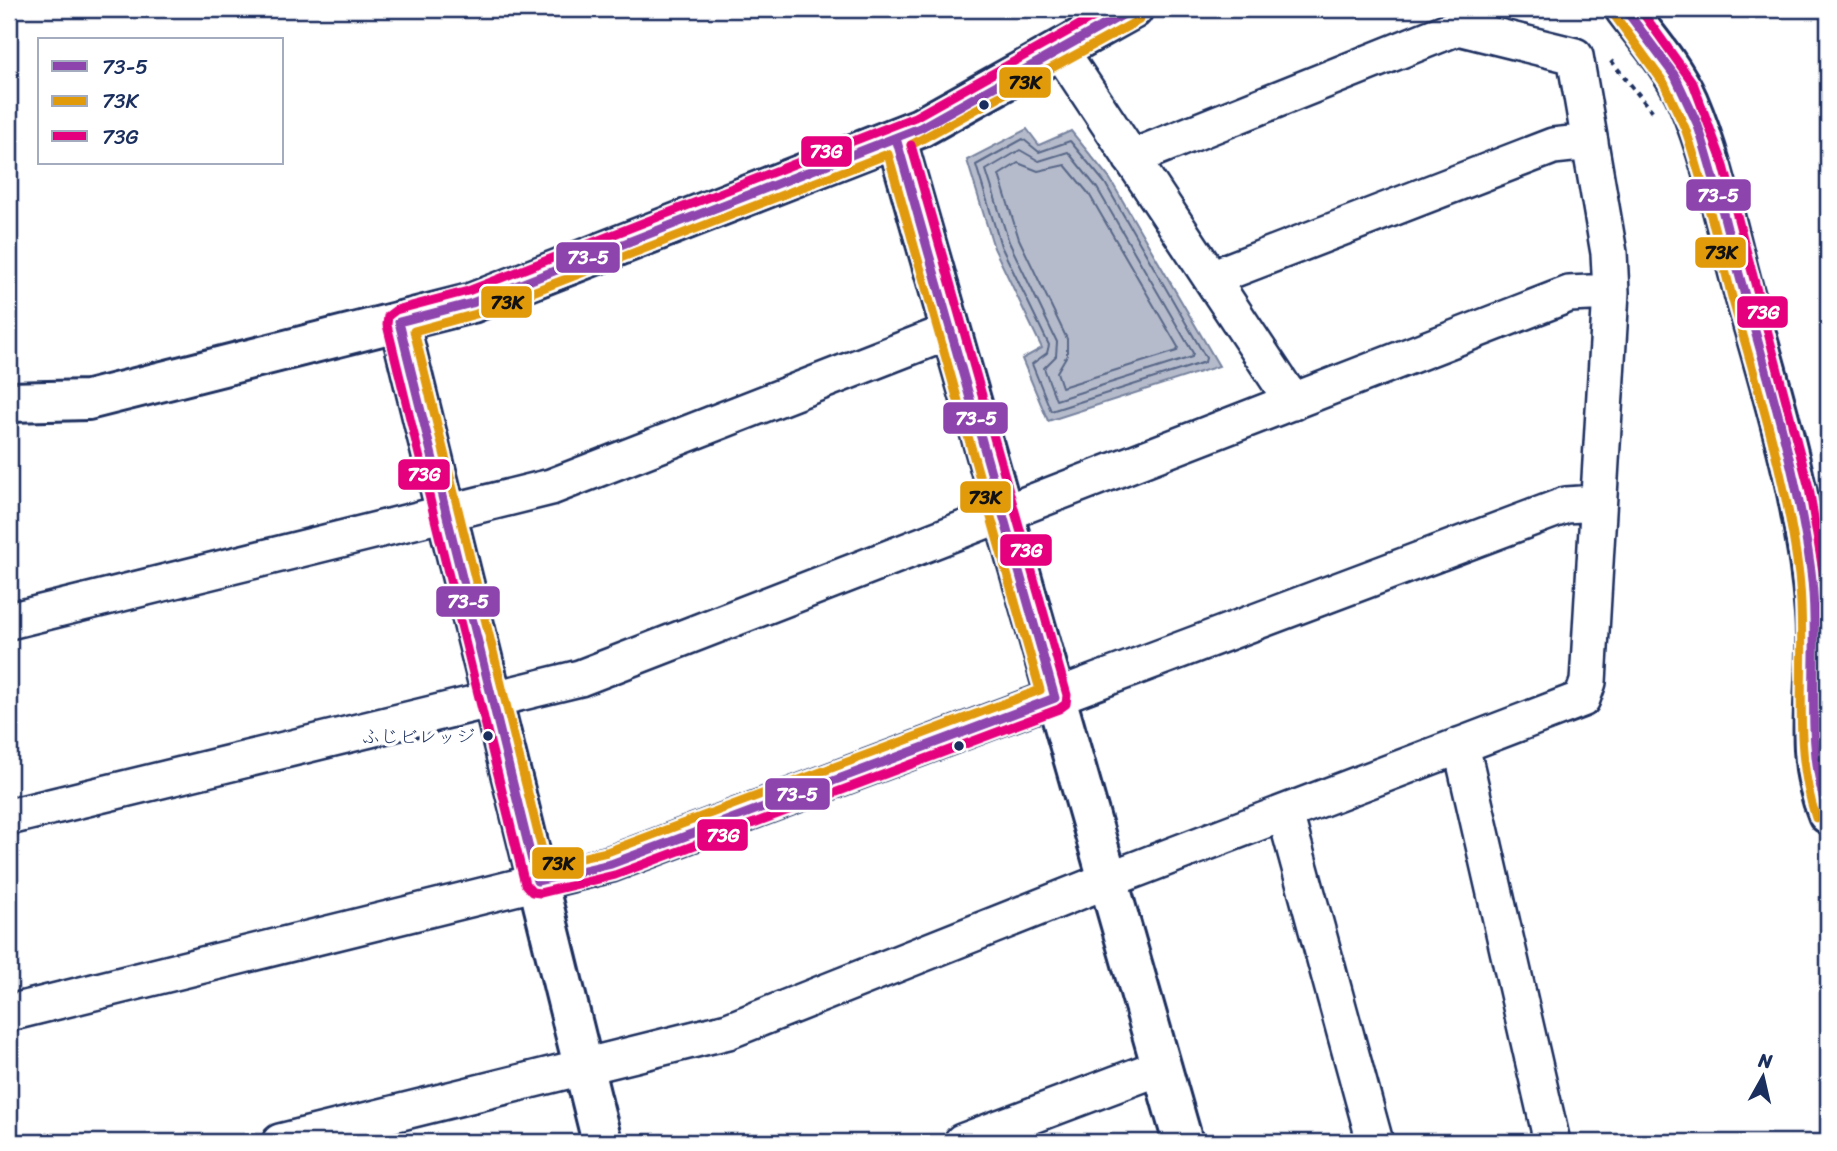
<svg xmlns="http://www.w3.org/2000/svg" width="1837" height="1151" font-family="Sriracha,'Klee One',sans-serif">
<rect width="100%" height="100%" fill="#fff"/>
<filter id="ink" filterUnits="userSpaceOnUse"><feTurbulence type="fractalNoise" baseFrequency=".0143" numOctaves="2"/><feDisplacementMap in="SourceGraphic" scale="14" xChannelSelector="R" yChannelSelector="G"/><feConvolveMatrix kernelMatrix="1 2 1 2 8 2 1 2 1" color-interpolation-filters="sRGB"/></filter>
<g filter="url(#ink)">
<path fill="#b5bbca" stroke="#77839f" stroke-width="2" d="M1027 129 1039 145 1071 131 1110 179 1219 366 1048 421 1022 359 1042 348 994 248 967 160Z"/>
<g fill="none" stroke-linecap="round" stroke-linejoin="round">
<path stroke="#596789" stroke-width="2" d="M1023 139 1039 152 1070 141 1105 183 1206 358 1205 362 1051 411 1032 364 1047 353 1049 345 1001 246 976 165Z
M1020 150 1039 161 1068 152 1097 188 1193 353 1192 357 1056 400 1044 368 1056 356 1057 342 1009 242 986 170Z
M1018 163 1038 171 1065 165 1089 194 1178 347 1177 351 1062 387 1057 372 1067 355V339L1019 239 999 175Z"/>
<defs>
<path id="minor" d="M1060 50 1293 402
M1211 278 1553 146 1590 142
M9 621 551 487 951 331
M1461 745 1552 1142
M1285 813 1375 1142
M9 817 580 678 1569 294 1611 292
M9 1013 611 864 1566 505 1596 503
M280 1142 728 1031 1108 880 1582 699 1588 682 1611 292 1609 253 1575 56 1458 27 1131 158
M962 1142 1161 1067"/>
<path id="tertiary" d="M1625 9C1647 38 1673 67 1688 101 1713 160 1726 226 1743 289 1773 396 1807 503 1815 614 1821 680 1801 750 1828 814
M896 138 1183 1142
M399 322 602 1142
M9 402 88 400 472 303 920 128 1133 9"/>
</defs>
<use href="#minor" stroke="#1b2f5e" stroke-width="40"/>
<use href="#tertiary" stroke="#1b2f5e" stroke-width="44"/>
<path stroke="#1b2f5e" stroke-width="4.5" stroke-dasharray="5 5" stroke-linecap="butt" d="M1611 61 1652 111"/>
<use href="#minor" stroke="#fff" stroke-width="35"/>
<use href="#tertiary" stroke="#fff" stroke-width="38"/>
<defs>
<path id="bus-1" d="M1625 9 1675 76 1697 123C1716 179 1728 236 1744 292 1770 385 1798 476 1811 571 1821 652 1802 736 1828 814
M896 138 1055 698
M399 322 472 303 920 128 1133 9
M399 322 537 881
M537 881 611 864 1055 698"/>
<path id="bus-2" d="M1615 16 1664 83 1685 128C1704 183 1717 240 1732 297 1758 388 1787 481 1799 575 1808 657 1790 739 1816 818
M911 145 1139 20
M888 154 1040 690 607 852 546 866 414 331 476 314Z"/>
<path id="bus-3" d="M1640 9 1693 83 1724 166 1809 488 1823 571 1828 635
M911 145 1067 695 1066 704 1059 709 615 875 540 893 532 892 525 884 387 325 388 316 396 310 468 291 915 117 1108 9
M1828 650V767"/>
</defs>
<use href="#bus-1" stroke="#fff" stroke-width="14"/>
<use href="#bus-2" stroke="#fff" stroke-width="14"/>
<use href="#bus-3" stroke="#fff" stroke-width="14"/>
<use href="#bus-1" stroke="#8e44ad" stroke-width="9"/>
<use href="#bus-2" stroke="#e19a09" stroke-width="9"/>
<use href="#bus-3" stroke="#e5007d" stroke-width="9"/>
</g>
</g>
<g fill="#1b2f5e" stroke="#fff" stroke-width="2.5">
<circle cx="984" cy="105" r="6"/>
<circle cx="488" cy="736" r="6"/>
<circle cx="959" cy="746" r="6"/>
</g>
<g text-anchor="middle" stroke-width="7" stroke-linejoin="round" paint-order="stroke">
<g font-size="19" fill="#1b2f5e" stroke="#fff" text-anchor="end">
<text x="475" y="743">ふじビレッジ</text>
</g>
</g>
<g stroke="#fff" stroke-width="2.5">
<rect x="998" y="66" width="54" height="33" rx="7" fill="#e19a09"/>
<rect x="800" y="135" width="53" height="33" rx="7" fill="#e5007d"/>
<rect x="1685" y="178" width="67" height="34" rx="7" fill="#8e44ad"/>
<rect x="1694" y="236" width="53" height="33" rx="7" fill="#e19a09"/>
<rect x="555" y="241" width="66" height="33" rx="7" fill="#8e44ad"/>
<rect x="480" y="285" width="53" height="34" rx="7" fill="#e19a09"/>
<rect x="1736" y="295" width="53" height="34" rx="7" fill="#e5007d"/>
<rect x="942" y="401" width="67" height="34" rx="7" fill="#8e44ad"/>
<rect x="397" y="458" width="54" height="33" rx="7" fill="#e5007d"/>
<rect x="959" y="480" width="53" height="34" rx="7" fill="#e19a09"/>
<rect x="999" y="533" width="54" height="34" rx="7" fill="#e5007d"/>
<rect x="435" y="585" width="66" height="33" rx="7" fill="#8e44ad"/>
<rect x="764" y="777" width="67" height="34" rx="7" fill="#8e44ad"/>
<rect x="696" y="818" width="53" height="34" rx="7" fill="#e5007d"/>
<rect x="531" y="846" width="54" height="34" rx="7" fill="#e19a09"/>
</g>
<g font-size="19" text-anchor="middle" font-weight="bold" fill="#fff">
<text x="826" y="158">73G</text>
<text x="1718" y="202">73-5</text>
<text x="588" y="264">73-5</text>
<text x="1763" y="319">73G</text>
<text x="976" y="425">73-5</text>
<text x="424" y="481">73G</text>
<text x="1026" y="557">73G</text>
<text x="468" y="608">73-5</text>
<text x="797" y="801">73-5</text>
<text x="723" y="842">73G</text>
</g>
<g font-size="19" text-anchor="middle" font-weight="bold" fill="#111">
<text x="1025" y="89">73K</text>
<text x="1721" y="259">73K</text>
<text x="507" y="309">73K</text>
<text x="985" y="504">73K</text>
<text x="558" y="870">73K</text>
</g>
<rect width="1837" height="1151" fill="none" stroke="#fff" stroke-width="35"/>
<rect x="18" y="18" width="1802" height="1116" fill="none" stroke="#1b2f5e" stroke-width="2.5" filter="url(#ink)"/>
<rect x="38" y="38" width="245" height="126" fill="#ffffff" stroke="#a4acbf" stroke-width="2"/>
<rect x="52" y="61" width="35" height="10" fill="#8e44ad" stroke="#a4acbf" stroke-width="2"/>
<text x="102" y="74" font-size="21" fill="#1b2f5e">73-5</text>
<rect x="52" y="96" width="35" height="10" fill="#e19a09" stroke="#a4acbf" stroke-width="2"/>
<text x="102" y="108" font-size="21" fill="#1b2f5e">73K</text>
<rect x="52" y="131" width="35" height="10" fill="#e5007d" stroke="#a4acbf" stroke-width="2"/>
<text x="102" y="144" font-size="21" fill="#1b2f5e">73G</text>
<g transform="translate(1763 1077) rotate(8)" stroke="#ffffff" stroke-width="5" paint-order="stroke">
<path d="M0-5L12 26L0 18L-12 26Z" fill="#1b2f5e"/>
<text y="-10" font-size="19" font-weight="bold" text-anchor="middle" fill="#1b2f5e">N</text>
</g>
</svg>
